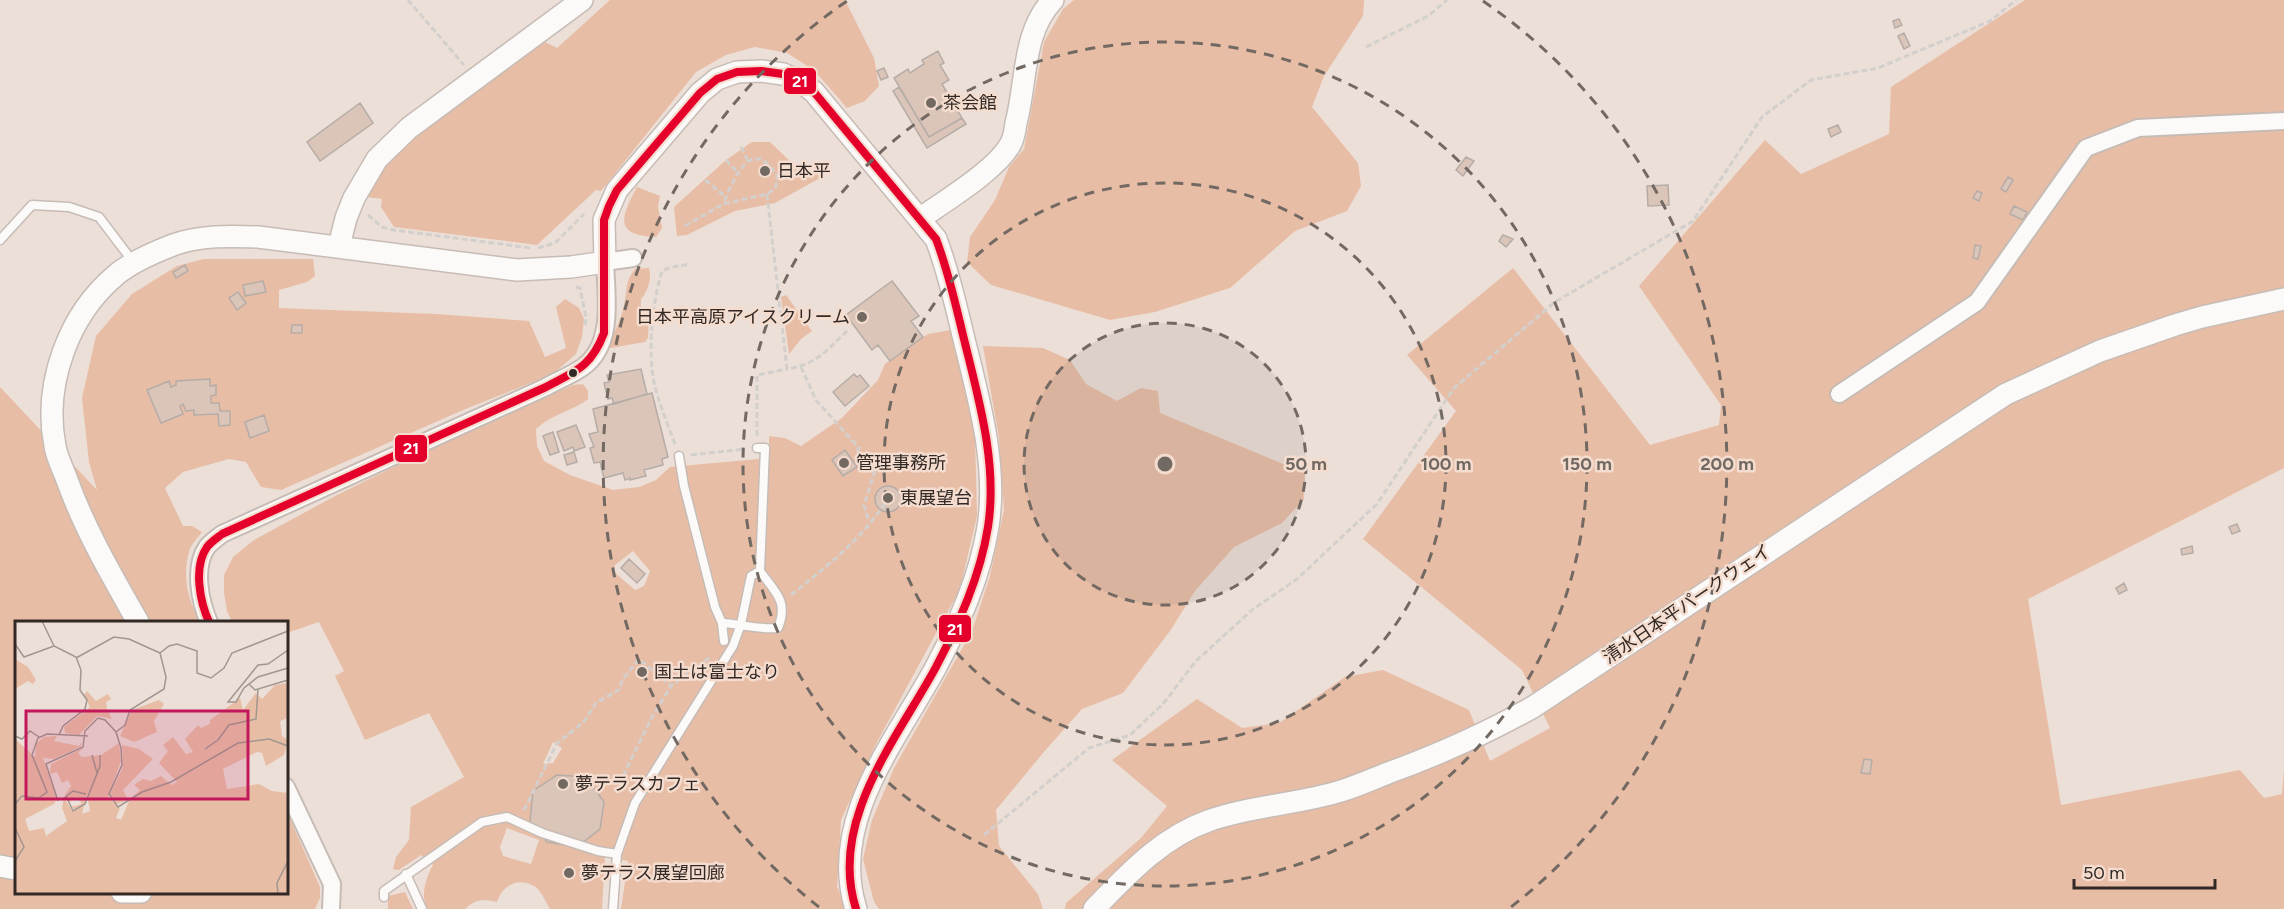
<svg xmlns="http://www.w3.org/2000/svg" width="2284" height="909" font-family="Figtree,'Noto Sans JP',sans-serif">
<rect width="100%" height="100%" fill="#ecdfd7"/>
<path fill="#e8bda6" fill-rule="evenodd" d="M610 0H845L874 58 879 86 865 101 847 108 814 70 787 53 755 47 726 55 696 72 601 191 596 190 537 245 394 227 381 207 382 199 366 197 385 165 419 133 543 41 557 48Z
M1074 0H1364L1363 16 1324 76 1312 107 1358 163 1361 186 1347 211 1295 231 1230 288 1155 312 1110 320 991 285 967 262 970 237 995 200 1009 167 1024 149 1044 42 1063 9Z
M2025 0H2284V468L2028 599 2061 805 2240 770 2264 798 2282 794 2284 768V909H1065L1066 903 1141 838 1167 806 1112 760 1197 699 1242 728 1279 723 1345 677 1383 670 1469 710 1490 761 1550 728 1522 670 1363 539 1456 411 1407 355 1513 268 1650 445 1719 425 1721 405 1639 286 1765 140 1801 174 1889 134 1891 87Z
M752 142H770L794 165 804 178 816 170 820 178 775 203 735 211 687 235 677 236 674 207 726 160Z
M637 187 660 196 658 207 662 228 656 237C613 235 621 217 637 187Z
M204 259H313L315 276 307 282 279 290V308L436 314 529 321 545 357 566 348 556 307 565 299 579 308 584 319 582 337 576 354 553 374 463 410 281 490 261 487 246 462 229 459 183 472 165 488 183 526H192L202 532C198 538 190 545 189 552 182 578 188 600 200 622H16V892H286L287 812 320 887V898L315 909H0V387L97 490 89 462 82 398 96 336 132 294 177 266Z
M649 268C652 279 648 291 641 299V309L649 318 648 338 645 342 605 349C613 335 621 321 624 305 628 289 624 283 635 269Z
M786 295 812 331 801 339 789 354 781 297Z
M951 330 975 437 977 516 960 589 876 744 841 820 837 887 848 909H621L628 861 605 857 602 909H550C545 901 541 889 532 885 516 877 502 887 497 902 483 899 475 899 465 909H427C420 896 426 877 433 865L421 855 399 870 393 869 396 857 409 840 411 807 464 777 429 713 365 740 335 676 344 671 319 622 287 633 286 622H232L227 611 224 593V575L233 557 254 540 335 496 416 456 573 385 583 384 588 391V399C573 411 550 415 536 429L537 446 544 461 570 475 613 490 639 487 656 480 670 467 769 458V436L785 438 801 446 842 418 878 380 885 364 928 334ZM633 551 650 571 644 586 635 590 614 572 615 565ZM553 742 562 748 553 763 543 764ZM507 828 539 840 531 864 503 856 500 847Z
M983 346 1043 348 1070 360 1086 384 1117 401 1141 388 1158 391 1160 413 1305 473 1304 499 1282 523 1234 547 1195 591 1170 631 1123 693 1082 709 1043 753 996 810 999 846 1038 894 1043 909H879L874 902 863 859 872 820 894 768 972 631 990 576 1004 510 999 438Z
M405 892 413 909H388V896Z"/>
<path fill="#dbc5b8" stroke="#b6aca7" stroke-width="1.5" d="M1899 19 1902 25 1895 28 1893 21Z
M1904 33 1910 46 1904 49 1898 36Z
M938 51 944 63 940 65 949 80 942 84 962 118 929 137 894 78 908 69 910 73 924 64 922 60Z
M884 68 888 77 881 80 877 71Z
M899 87 929 137 962 118 966 124 927 148 893 91Z
M360 103 373 123 320 161 307 142Z
M1838 125 1841 132 1831 137 1828 129Z
M1466 157 1474 161 1463 176 1456 170Z
M2008 177 2013 180 2006 192 2001 189Z
M1668 185 1669 205 1648 206 1647 186Z
M1977 191 1982 193 1979 201 1973 198Z
M2014 206 2027 212 2023 220 2010 214Z
M1503 235 1513 239 1506 247 1499 241Z
M1975 245 1981 246 1978 259 1973 258Z
M185 265 188 271 176 278 173 272Z
M263 281 266 292 245 296 243 285Z
M892 281 919 316 911 321 923 337 890 361 878 345 872 350 846 315Z
M238 292 246 303 237 310 229 298Z
M292 325H302V333H291Z
M641 369 647 394 614 404 612 398 608 399 604 383 609 382 607 375Z
M854 374 857 377 860 375 869 386 845 406 833 392Z
M210 379V386L216 385V395L211 396V403H219L220 411H230V425L219 426 218 414 194 415V410L186 411 183 404 180 406 183 414 161 423 147 390 169 381 171 387 176 385V381Z
M652 393 668 457 662 459 663 465 644 470 646 476 630 480V478L625 480 623 473 604 478 600 462 594 463 590 448 594 447 589 434 598 432 593 409Z
M264 415 269 431 250 438 245 422Z
M576 425 585 447 574 451 573 447 564 451 557 432Z
M553 432 559 452 550 455 543 436Z
M845 450 857 467 843 476 832 460Z
M574 452 577 462 567 465 564 455Z
M875 499a13 13 0 1 1 26 0a13 13 0 1 1-26 0Z
M2237 524 2240 531 2232 534 2229 527Z
M2192 546 2193 553 2182 555 2181 549Z
M629 559 645 574 637 583 621 568Z
M2124 583 2127 590 2119 594 2116 588Z
M1864 759 1872 760 1870 774 1861 773Z
M557 775 586 777 604 802 600 829 577 847 547 842 530 822 533 791Z"/>
<g fill="none" stroke-linecap="round" stroke-linejoin="round">
<defs>
<path id="service" d="M0 240 32 205 69 207 99 217 134 263
M679 456 684 486 715 607 722 623 724 641
M722 623C741 624 759 630 778 628 789 601 775 592 760 571
M406 874 422 909
M384 897V891L482 822 507 817 542 833 598 851 617 854
M613 909 617 854 635 803 733 646 741 624 751 576 760 571 765 448H757"/>
<path id="minor" d="M1839 394 1977 302 2086 148 2138 128 2284 121
M209 622C200 602 193 567 207 547 211 542 217 538 222 534L546 387C558 380 572 375 583 367 615 344 606 295 605 262L633 258
M286 787 332 884 331 909"/>
<path id="tertiary" d="M921 218C946 200 995 171 1010 145 1014 139 1015 130 1016 123 1027 82 1022 32 1053 0
M339 246 346 218 354 198 377 159 409 128 582 0
M138 622C112 576 85 530 67 480 63 469 57 458 55 446 43 385 68 315 116 275 131 262 155 252 173 245 200 235 230 236 258 237L517 270 571 267 605 262 604 220 617 190 700 93 717 79 737 72 761 71 783 74 800 81 814 92 936 239C948 270 955 302 963 335 978 397 998 463 988 527 980 577 959 623 936 667 897 739 828 821 856 909
M0 866 16 869
M122 892H141
M1094 909C1127 875 1162 837 1208 821 1249 806 1299 804 1341 791 1357 786 1373 779 1388 773 1440 754 1485 734 1533 707L2006 394 2100 351 2175 325 2202 317 2284 299"/>
</defs>
<use href="#service" stroke="#c6bcb5" stroke-width="11"/>
<use href="#minor" stroke="#c6bcb5" stroke-width="20"/>
<use href="#tertiary" stroke="#c6bcb5" stroke-width="24"/>
<path stroke="#d2cfcc" stroke-width="3" stroke-dasharray="6 3" stroke-linecap="butt" d="M408 0 464 65
M1366 47 1428 16 1447 0
M741 147 748 161
M726 160 738 173
M705 180 726 197
M767 194 787 369C816 365 828 349 848 330
M368 215 382 227 394 230 531 248
M685 226 723 204 767 194 775 189 778 178C752 133 735 177 723 204
M538 248 555 243 584 214
M576 287 580 288 586 317 585 328
M801 367 816 400 859 448 857 452 877 464 864 505 869 522
M757 436V375L787 369
M675 444C668 425 660 406 655 387 647 354 652 303 662 271L672 267 690 264
M691 455 744 449
M791 595C827 566 864 538 888 498
M619 784 652 717 671 686 709 658
M524 810 557 743 583 723 596 703 620 689 622 680 639 659 671 686
M984 835 1089 748 1130 735 1163 704 1196 661 1252 610 1297 579 1377 504 1454 388 1555 302 1693 221 1762 117 1811 80 1878 68 1990 21 2016 0"/>
<use href="#service" stroke="#fcfaf9" stroke-width="8"/>
<use href="#minor" stroke="#fcfaf9" stroke-width="16"/>
<use href="#tertiary" stroke="#fcfaf9" stroke-width="21"/>
<defs>
<path id="bus-1" d="M209 622C200 602 193 567 207 547 211 542 217 538 222 534L546 387C576 371 591 367 604 333V220L609 206 617 190 700 93 717 79 737 72 761 71 783 74 800 81 814 92 936 239C948 270 955 302 963 335 978 397 998 463 988 527 980 577 959 623 936 667 897 739 828 821 856 909"/>
</defs>
<use href="#bus-1" stroke="#f4dccf" stroke-width="12"/>
<use href="#bus-1" stroke="#e4002b" stroke-width="8"/>
</g>
<circle cx="1165" cy="464" r="141" fill="#736963" fill-opacity=".12"/>
<g fill="none" stroke="#736963" stroke-width="3" stroke-dasharray="10 8">
<circle cx="1165" cy="464" r="141"/>
<circle cx="1165" cy="464" r="281"/>
<circle cx="1165" cy="464" r="422"/>
<path d="M819 907A562 562 0 0 1 847 1M1483 1A562 562 0 0 1 1511 907"/>
</g>
<g fill="#736963" stroke="#f4dccf" stroke-width="2">
<circle cx="931" cy="103" r="6"/>
<circle cx="765" cy="171" r="6"/>
<circle cx="862" cy="317" r="6"/>
<circle cx="844" cy="463" r="6"/>
<circle cx="888" cy="498" r="6"/>
<circle cx="642" cy="672" r="6"/>
<circle cx="563" cy="784" r="6"/>
<circle cx="569" cy="873" r="6"/>
</g>
<circle fill="#322925" stroke="#f4dccf" stroke-width="2" cx="573" cy="373" r="5"/>
<g text-anchor="middle" stroke-width="5" stroke-linejoin="round" paint-order="stroke">
<g font-size="18" fill="#322925" stroke="#f4dccf" text-anchor="start">
<text x="943" y="109">茶会館</text>
<text x="777" y="177">日本平</text>
<text x="850" y="323" text-anchor="end">日本平高原アイスクリーム</text>
<text x="856" y="469">管理事務所</text>
<text x="900" y="504">東展望台</text>
<text x="654" y="678">国土は富士なり</text>
<text x="575" y="790">夢テラスカフェ</text>
<text x="581" y="879">夢テラス展望回廊</text>
</g>
<g font-size="18" fill="#322925" stroke="#f4dccf">
<text transform="translate(1687 604) rotate(-34)" y="6">清水日本平パークウェイ</text>
</g>
</g>
<g transform="translate(15 621)">
<rect width="273" height="273" fill="#ecdfd7"/>
<path d="M0 38 13 46 21 59 18 63 13 60 0 68ZM273 62V97L265 100 267 115 273 119 269 134 251 145 247 132 242 131 208 148 212 168 244 163 257 170 273 172V273H0V118L20 136 21 123 29 116 42 115 39 120 64 125 68 120 65 126 39 138 28 137 42 177 39 183 10 198 14 210 29 207 31 215 52 200 47 187 49 177 58 191 69 184 67 193 75 190 72 174 70 182 62 188H59L56 186 67 183 62 176 54 181 50 174 56 165 53 159 47 162 42 151 35 153 36 143 68 127 63 132 67 136 86 134 104 122 106 140 93 176 105 187 101 197 106 199 115 178 125 169 119 164 128 158 136 160 146 155 156 164 162 161 144 142 153 130 148 124 158 116 171 133 178 131 170 118 183 104 186 107 195 103V99L225 77 228 89 241 72 247 78 260 64ZM72 70 81 80 93 73 96 78 91 81 92 88 97 98 82 95 64 114 50 112 49 106 75 86 69 74ZM144 79 149 83 139 100 142 111 119 121 105 115 117 89ZM107 124 124 128 138 138 108 169 113 179 102 183 95 173 108 146Z" fill="#e8bda6"/>
<path fill="none" stroke="#a29690" stroke-width="1.5" d="M27 0 39 25 61 36 66 49 65 69 72 79 70 88 48 105 44 114M0 23 9 36 39 25M273 29 253 43 243 44 213 81H221L229 67 243 56 273 47M61 37 99 16 114 18 145 32M234 63 240 69 273 59M101 111 110 104 115 89 149 68 151 56 145 32 154 25 162 23 182 30V52L196 57 209 47 217 32 273 10M0 115 7 118 15 110 24 116M190 128 203 119 214 104 241 98 243 68M77 134 82 152M51 175 58 190 70 183 85 145V134M49 177 58 170 71 173M43 180 31 143 68 126 70 110 83 97 90 99 101 111 106 127 107 144 94 173 103 186 127 171 156 161 223 122 254 118 273 125M0 183 7 175 24 177 32 171 17 134 23 117 32 113 73 115M0 207 9 226 0 240M263 273 262 262 273 240"/>
<path fill="#c2185b" fill-opacity="0.15" stroke="#c2185b" stroke-width="3" d="M11 90H233V178H11Z"/>
<rect width="273" height="273" fill="none" stroke="#322925" stroke-width="3"/>
</g>
<circle cx="1165" cy="464" r="9" fill="#736963" stroke="#f4dccf" stroke-width="3"/>
<g font-size="18" text-anchor="middle" font-weight="bold" fill="#736963" stroke="#f4dccf" stroke-width="5" stroke-linejoin="round" paint-order="stroke">
<text x="1306" y="470">50 m</text>
<text x="1446" y="470">100 m</text>
<text x="1587" y="470">150 m</text>
<text x="1727" y="470">200 m</text>
</g>
<g stroke="#f4dccf" stroke-width="2">
<rect x="783" y="67" width="34" height="28" rx="6" fill="#e4002b"/>
<rect x="394" y="434" width="34" height="29" rx="6" fill="#e4002b"/>
<rect x="938" y="614" width="34" height="29" rx="6" fill="#e4002b"/>
</g>
<g font-size="16" text-anchor="middle" font-weight="bold" fill="#fff">
<text x="800" y="87">21</text>
<text x="411" y="454">21</text>
<text x="955" y="635">21</text>
</g>
<path d="M2074 879v9h141v-9" fill="none" stroke="#322925" stroke-width="3"/>
<text x="2083" y="879" font-size="18" fill="#322925" stroke="#f4dccf" stroke-width="4.5" paint-order="stroke">50 m</text>
</svg>
